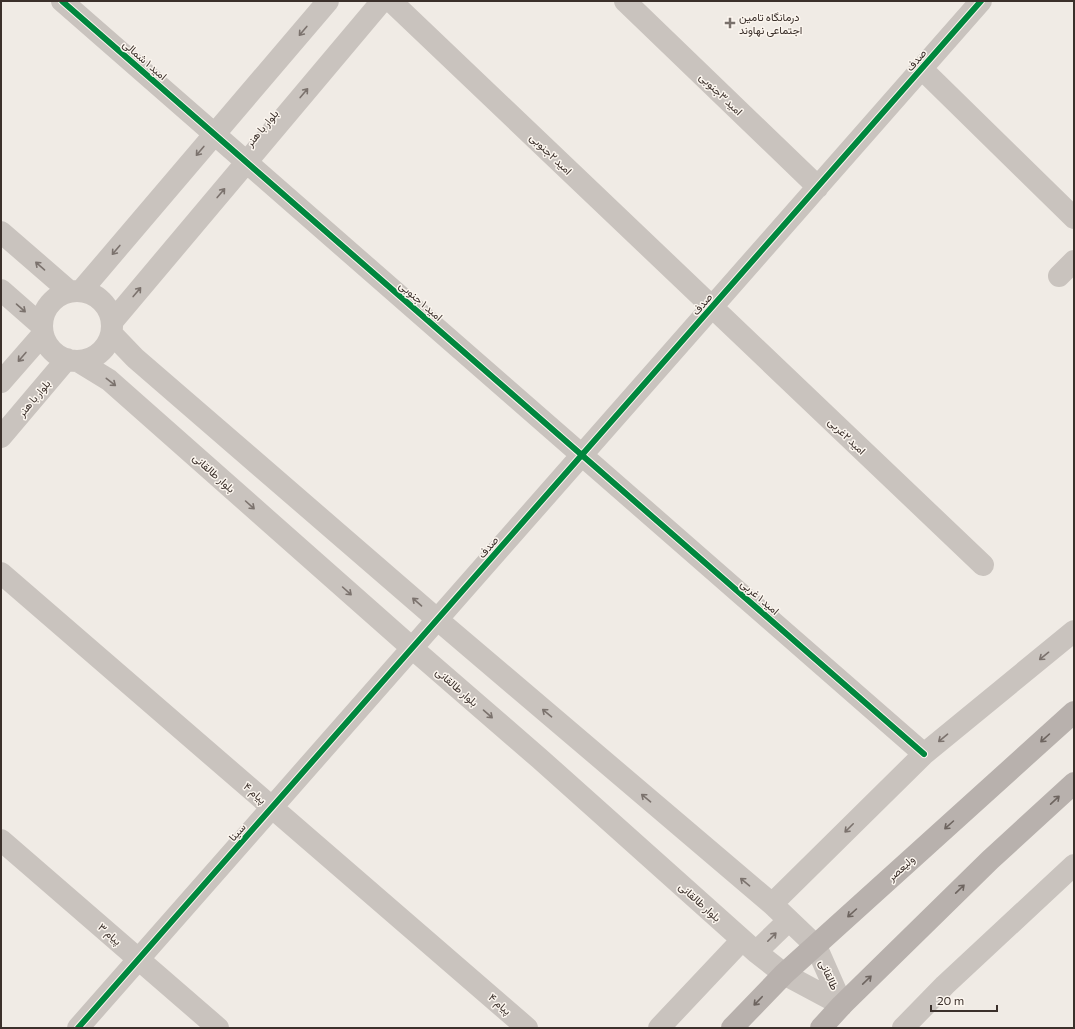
<svg xmlns="http://www.w3.org/2000/svg" width="1075" height="1029" font-family="Commissioner,Vazirmatn,sans-serif">
<rect width="100%" height="100%" fill="#f0ebe5"/>
<g fill="none" stroke-linecap="round" stroke-linejoin="round">
<path stroke="#c9c3be" stroke-width="22" d="M62 1 924 754
M391 1 983 565
M625 1 818 187
M922 69 1074 218
M1 232 69 291
M1059 276 1074 261
M1 290 42 326
M81 291 328 1
M42 326a35 35 0 1 1 70 0a35 35 0 1 1-70 0Z
M112 322 382 1
M112 334 135 358 438 620 772 904 816 946 842 1005
M78 361 109 380 412 648 539 758 756 952 784 974 842 1005
M1 382 43 334
M1 437 67 359
M1 573 527 1028
M1 840 218 1028
M772 904 924 754 1074 631
M756 952 788 921
M78 1028 981 1
M659 1028 742 940
M903 1028 945 985 1074 865"/>
<path stroke="#b8b1ad" stroke-width="22" d="M732 1028 784 974 1074 712
M821 1028 842 1005 990 860 1074 783"/>
<defs>
<path id="cycleway" d="M62 1 924 754
M78 1028 981 1"/>
</defs>
<use href="#cycleway" stroke="#fbf5ee" stroke-width="8"/>
<use href="#cycleway" stroke="#00873e" stroke-width="6"/>
</g>
<defs><path id="oneway-shaft" d="M-6 0H5M1.5-3L5.5 0L1.5 3" fill="none" stroke-width="1.6" stroke-linecap="round" stroke-linejoin="round"/></defs>
<g stroke="#7b726d">
<use href="#oneway-shaft" transform="translate(303 31) rotate(130)"/>
<use href="#oneway-shaft" transform="translate(304 93) rotate(-50)"/>
<use href="#oneway-shaft" transform="translate(200 151) rotate(130)"/>
<use href="#oneway-shaft" transform="translate(221 193) rotate(-50)"/>
<use href="#oneway-shaft" transform="translate(116 250) rotate(130)"/>
<use href="#oneway-shaft" transform="translate(40 266) rotate(-139)"/>
<use href="#oneway-shaft" transform="translate(137 292) rotate(-50)"/>
<use href="#oneway-shaft" transform="translate(21 308) rotate(41)"/>
<use href="#oneway-shaft" transform="translate(22 357) rotate(131)"/>
<use href="#oneway-shaft" transform="translate(111 382) rotate(38)"/>
<use href="#oneway-shaft" transform="translate(250 505) rotate(42)"/>
<use href="#oneway-shaft" transform="translate(347 591) rotate(42)"/>
<use href="#oneway-shaft" transform="translate(417 602) rotate(-139)"/>
<use href="#oneway-shaft" transform="translate(1044 656) rotate(141)"/>
<use href="#oneway-shaft" transform="translate(547 713) rotate(-140)"/>
<use href="#oneway-shaft" transform="translate(488 714) rotate(41)"/>
<use href="#oneway-shaft" transform="translate(943 738) rotate(140)"/>
<use href="#oneway-shaft" transform="translate(646 798) rotate(-140)"/>
<use href="#oneway-shaft" transform="translate(849 828) rotate(135)"/>
<use href="#oneway-shaft" transform="translate(745 882) rotate(-140)"/>
<use href="#oneway-shaft" transform="translate(772 937) rotate(-45)"/>
</g>
<g stroke="#6d645f">
<use href="#oneway-shaft" transform="translate(1045 738) rotate(138)"/>
<use href="#oneway-shaft" transform="translate(1055 800) rotate(-43)"/>
<use href="#oneway-shaft" transform="translate(949 825) rotate(138)"/>
<use href="#oneway-shaft" transform="translate(960 889) rotate(-44)"/>
<use href="#oneway-shaft" transform="translate(852 913) rotate(138)"/>
<use href="#oneway-shaft" transform="translate(867 980) rotate(-44)"/>
<use href="#oneway-shaft" transform="translate(758 1001) rotate(134)"/>
</g>
<path fill="#7a716c" stroke="#fbf5ee" stroke-width="1.5" d="M728 17h4v4h4v4h-4v4h-4v-4h-4v-4h4z"/>
<g text-anchor="middle" stroke-width="3" stroke-linejoin="round" paint-order="stroke">
<g font-size="11" fill="#3b302b" stroke="#fbf5ee" text-anchor="start">
<text x="739" y="21">درمانگاه تامین<tspan x="739" dy="13">اجتماعی نهاوند</tspan></text>
</g>
<g font-size="11" fill="#3b302b" stroke="#fbf5ee">
<text transform="translate(145 60) rotate(41)" y="4">امید ۱ شمالی</text>
<text transform="translate(916 60) rotate(-49)" y="4">صدف</text>
<text transform="translate(721 94) rotate(44)" y="4">امید ۳جنوبی</text>
<text transform="translate(262 128) rotate(-50)" y="4">بلوار با هنر</text>
<text transform="translate(551 154) rotate(44)" y="4">امید ۲جنوبی</text>
<text transform="translate(421 301) rotate(41)" y="4">امید ۱ جنوبی</text>
<text transform="translate(702 304) rotate(-49)" y="4">صدف</text>
<text transform="translate(34 398) rotate(-50)" y="4">بلوار با هنر</text>
<text transform="translate(847 436) rotate(44)" y="4">امید ۲غربی</text>
<text transform="translate(214 473) rotate(42)" y="4">بلوار طالقانی</text>
<text transform="translate(488 547) rotate(-49)" y="4">صدف</text>
<text transform="translate(760 597) rotate(41)" y="4">امید ۱ غربی</text>
<text transform="translate(457 687) rotate(41)" y="4">بلوار طالقانی</text>
<text transform="translate(255 793) rotate(41)" y="4">پیام ۴</text>
<text transform="translate(237 832) rotate(-49)" y="4">سینا</text>
<text transform="translate(901 868) rotate(-42)" y="4">ولیعصر</text>
<text transform="translate(700 902) rotate(42)" y="4">بلوار طالقانی</text>
<text transform="translate(110 934) rotate(41)" y="4">پیام ۳</text>
<text transform="translate(829 975) rotate(66)" y="4">طالقانی</text>
<text transform="translate(500 1004) rotate(41)" y="4">پیام ۴</text>
</g>
</g>
<rect width="1075" height="1029" fill="none" stroke="#3b302b" stroke-width="4"/>
<path d="M931 1005v6h66v-6" fill="none" stroke="#3b302b" stroke-width="2"/>
<text x="937" y="1005" font-size="12" fill="#3b302b" stroke="#fbf5ee" stroke-width="3" paint-order="stroke">20 m</text>
</svg>
